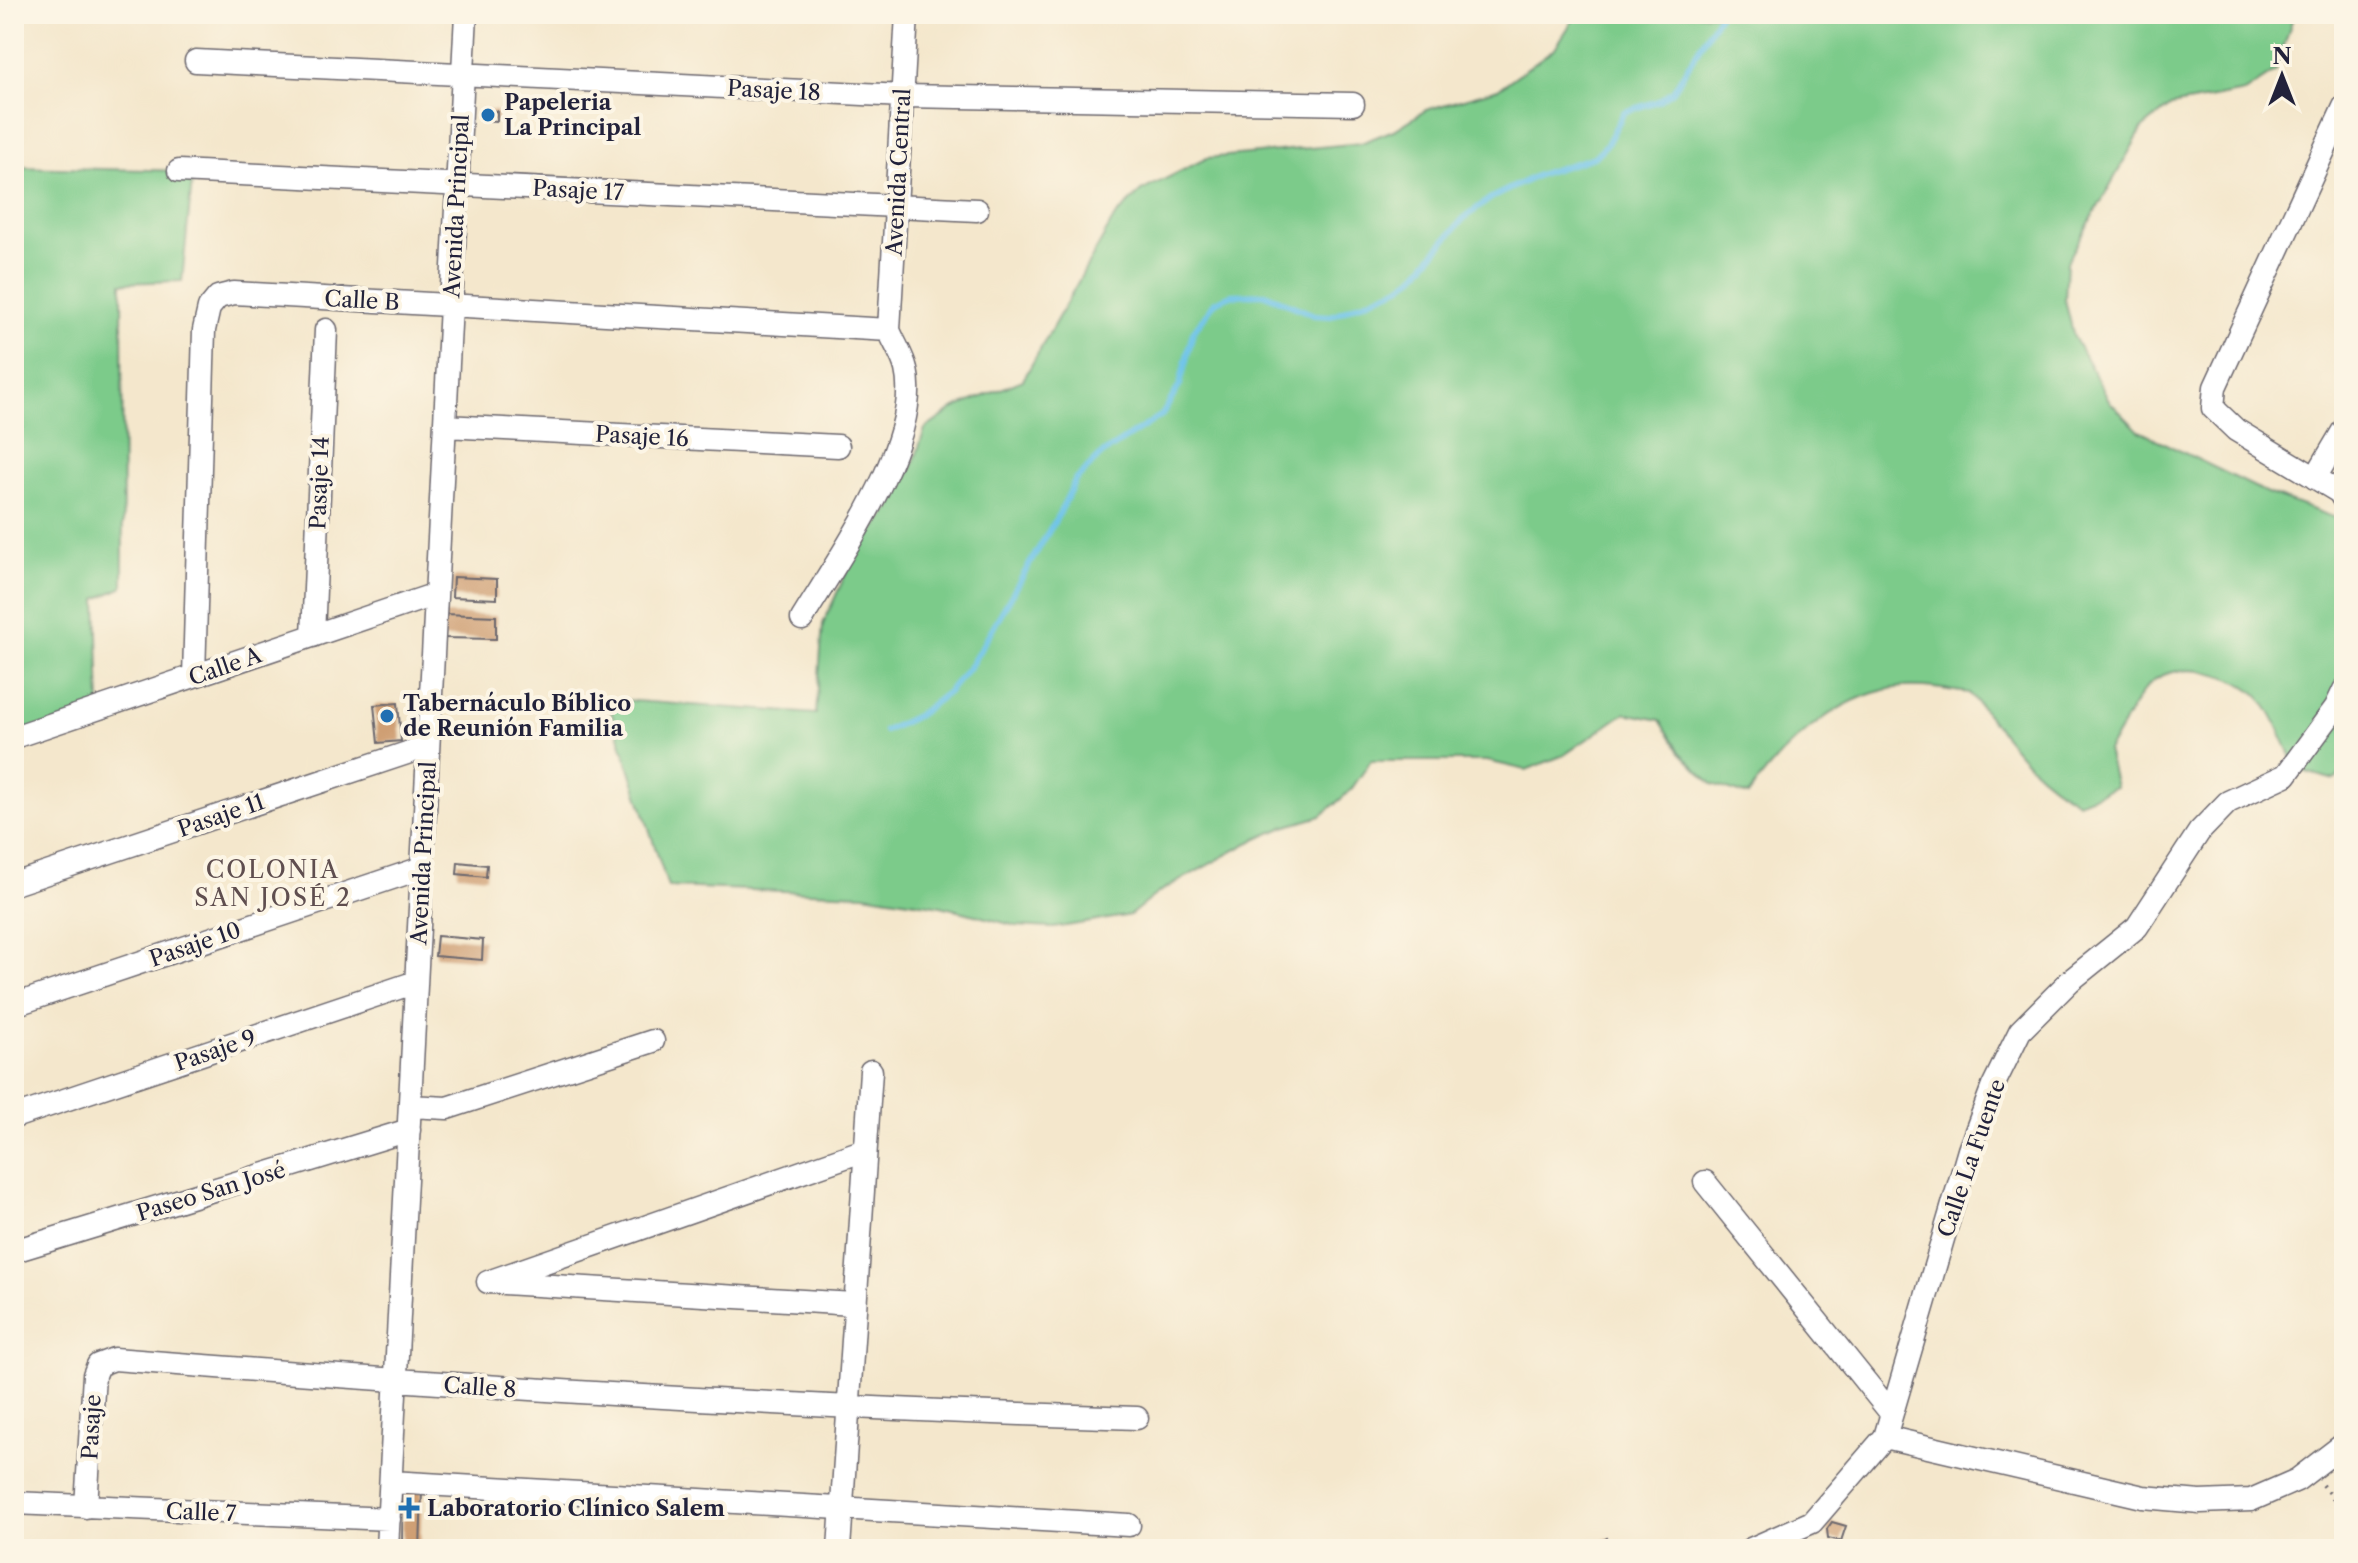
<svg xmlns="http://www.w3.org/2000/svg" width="2358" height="1563" font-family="'Libre Caslon Text',serif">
<rect width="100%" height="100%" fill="#fcf5e5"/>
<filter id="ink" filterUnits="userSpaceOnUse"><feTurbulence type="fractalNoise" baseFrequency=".0125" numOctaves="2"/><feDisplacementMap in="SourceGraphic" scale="16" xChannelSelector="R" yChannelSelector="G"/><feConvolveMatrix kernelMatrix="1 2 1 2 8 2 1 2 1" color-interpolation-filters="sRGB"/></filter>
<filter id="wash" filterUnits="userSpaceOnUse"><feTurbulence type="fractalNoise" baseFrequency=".006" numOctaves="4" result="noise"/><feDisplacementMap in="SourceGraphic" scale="32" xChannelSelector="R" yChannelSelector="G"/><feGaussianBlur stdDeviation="1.8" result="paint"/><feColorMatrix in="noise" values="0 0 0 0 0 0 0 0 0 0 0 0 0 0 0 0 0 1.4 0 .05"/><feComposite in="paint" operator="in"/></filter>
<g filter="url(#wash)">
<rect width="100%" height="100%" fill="#f4e7cc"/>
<path fill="#7ccb8a" stroke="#4f7662" stroke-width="2" d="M1577 14H2294L2276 71 2244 92 2171 106 2142 129 2067 262 2065 300 2074 337 2110 402 2139 431 2267 493 2344 521V770L2335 780 2298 770C2287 749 2278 721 2264 703 2244 676 2193 662 2161 676 2138 686 2123 730 2107 750L2116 787 2078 802C2022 768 2010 740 1969 693 1945 690 1919 684 1895 688 1835 697 1779 749 1748 796L1712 784 1680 752 1660 720 1625 713 1564 755 1526 770 1487 761H1371L1350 791 1321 816 1284 827 1248 843 1159 892 1130 915 1091 922 1053 928 1016 926 941 906 864 894 668 887 607 699 816 714 823 624 852 560 896 500 912 468 925 429 955 408 1023 380 1114 218 1141 191 1207 158 1361 143 1396 129 1426 110 1498 89 1555 48Z
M14 167 193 171 182 281 122 283 123 587 97 599 100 708 14 737Z"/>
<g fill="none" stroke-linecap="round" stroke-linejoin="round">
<path stroke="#6cc3e9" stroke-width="6" d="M885 731 918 715 948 692 971 665 1060 512 1075 481 1102 454 1162 415 1180 385 1193 332 1215 302 1231 295 1265 294 1314 315 1331 316 1400 287 1415 276 1463 219 1491 198 1540 174 1594 157 1607 144 1624 112 1658 101 1673 91 1720 14"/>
</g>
<g id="blocks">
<path fill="#cf9f73" d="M480 110 497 111V121L480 120Z
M453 577 497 579V599L452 597Z
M444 614 496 616V639L443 638Z
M398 703 401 741 378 743 374 705Z
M458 862 487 865 486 877 457 874Z
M437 936 483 940 482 960 435 956Z
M403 1490 422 1491 420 1549H402Z
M1832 1522 1846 1526 1841 1541 1828 1538 1827 1529Z
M1607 1538 1613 1549H1588Z"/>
</g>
</g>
<g filter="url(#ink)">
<use href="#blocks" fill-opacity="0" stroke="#6c676e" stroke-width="2"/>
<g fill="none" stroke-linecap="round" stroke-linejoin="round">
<defs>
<path id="minor" d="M196 61 903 96 1353 104
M2344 107 2215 387 2213 408 2236 430 2339 492 2344 500
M179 171 977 210
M445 426 838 446
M2315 478 2344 429
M802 619C838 559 923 440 906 369 903 356 894 343 889 330L907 14
M313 636 326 330
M194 676 204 330 209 308 218 297 234 293 889 330
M14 737 436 594
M14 884 428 746
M14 1005 422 868
M410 1106 447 1108 653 1041
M14 1117 416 982
M1705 1182 1891 1413
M14 1251 409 1130
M854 1304 488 1282 865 1150
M1885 1437 2143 1497 2200 1502 2251 1500 2297 1480 2344 1444
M391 1482 1129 1525
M14 1503 389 1519
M86 1507 94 1375 98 1365 114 1359C454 1386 795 1408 1137 1418
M387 1549 466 14
M839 1549 871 1071
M1751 1549 1812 1522 1885 1437 1969 1150 1993 1086 2020 1031 2070 981 2137 927 2199 832 2228 802 2286 775 2336 707 2344 690"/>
</defs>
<use href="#minor" stroke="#6c676e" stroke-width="25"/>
<path stroke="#6c676e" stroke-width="4" stroke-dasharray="2 6" stroke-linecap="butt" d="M2322 1485 2344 1511"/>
<use href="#minor" stroke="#fff" stroke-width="22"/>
</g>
</g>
<g fill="#1f6fb2" stroke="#fcf5e5" stroke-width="3">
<circle cx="488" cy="115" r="8"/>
<circle cx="387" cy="716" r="8"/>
<path d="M405 1496h8v8h8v8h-8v8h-8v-8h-8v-8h8z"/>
</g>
<g text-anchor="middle" stroke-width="8" stroke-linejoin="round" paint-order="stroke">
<g font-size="22" fill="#22223b" stroke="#fcf5e5">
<text transform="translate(774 90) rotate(3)" y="8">Pasaje 18</text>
<text transform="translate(898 172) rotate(-87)" y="8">Avenida Central</text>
<text transform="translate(578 190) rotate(3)" y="8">Pasaje 17</text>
<text transform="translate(456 206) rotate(-87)" y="8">Avenida Principal</text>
<text transform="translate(362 300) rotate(3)" y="8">Calle B</text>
<text transform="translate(642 436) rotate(3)" y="8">Pasaje 16</text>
<text transform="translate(319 483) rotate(-88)" y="8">Pasaje 14</text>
<text transform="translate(225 666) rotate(-19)" y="8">Calle A</text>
<text transform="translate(221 815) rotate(-19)" y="8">Pasaje 11</text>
<text transform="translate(423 853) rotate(-87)" y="8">Avenida Principal</text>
<text transform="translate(195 944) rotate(-19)" y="8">Pasaje 10</text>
<text transform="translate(215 1050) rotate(-19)" y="8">Pasaje 9</text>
<text transform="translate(1971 1158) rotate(-71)" y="8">Calle La Fuente</text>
<text transform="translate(211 1191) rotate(-17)" y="8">Paseo San José</text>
<text transform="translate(480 1387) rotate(4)" y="8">Calle 8</text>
<text transform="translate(91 1427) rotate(-87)" y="8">Pasaje</text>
<text transform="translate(201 1512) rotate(2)" y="8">Calle 7</text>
</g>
<g font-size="22" font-weight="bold" fill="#22223b" stroke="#fcf5e5" text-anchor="start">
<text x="504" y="110">Papeleria<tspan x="504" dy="25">La Principal</tspan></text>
<text x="403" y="711">Tabernáculo Bíblico<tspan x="403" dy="25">de Reunión Familia</tspan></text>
<text x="427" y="1516">Laboratorio Clínico Salem</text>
</g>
<g font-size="24" letter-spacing="2" fill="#5f4e4f" stroke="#fcf5e5">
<text x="273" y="878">COLONIA<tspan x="273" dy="28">SAN JOSÉ 2</tspan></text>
</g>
</g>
<rect width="2358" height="1563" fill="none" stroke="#fcf5e5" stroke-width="48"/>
<g transform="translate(2282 76)" stroke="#fcf5e5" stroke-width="6" paint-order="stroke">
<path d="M0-6L14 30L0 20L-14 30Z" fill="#22223b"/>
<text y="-12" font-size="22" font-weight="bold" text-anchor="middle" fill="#22223b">N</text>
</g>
</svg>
